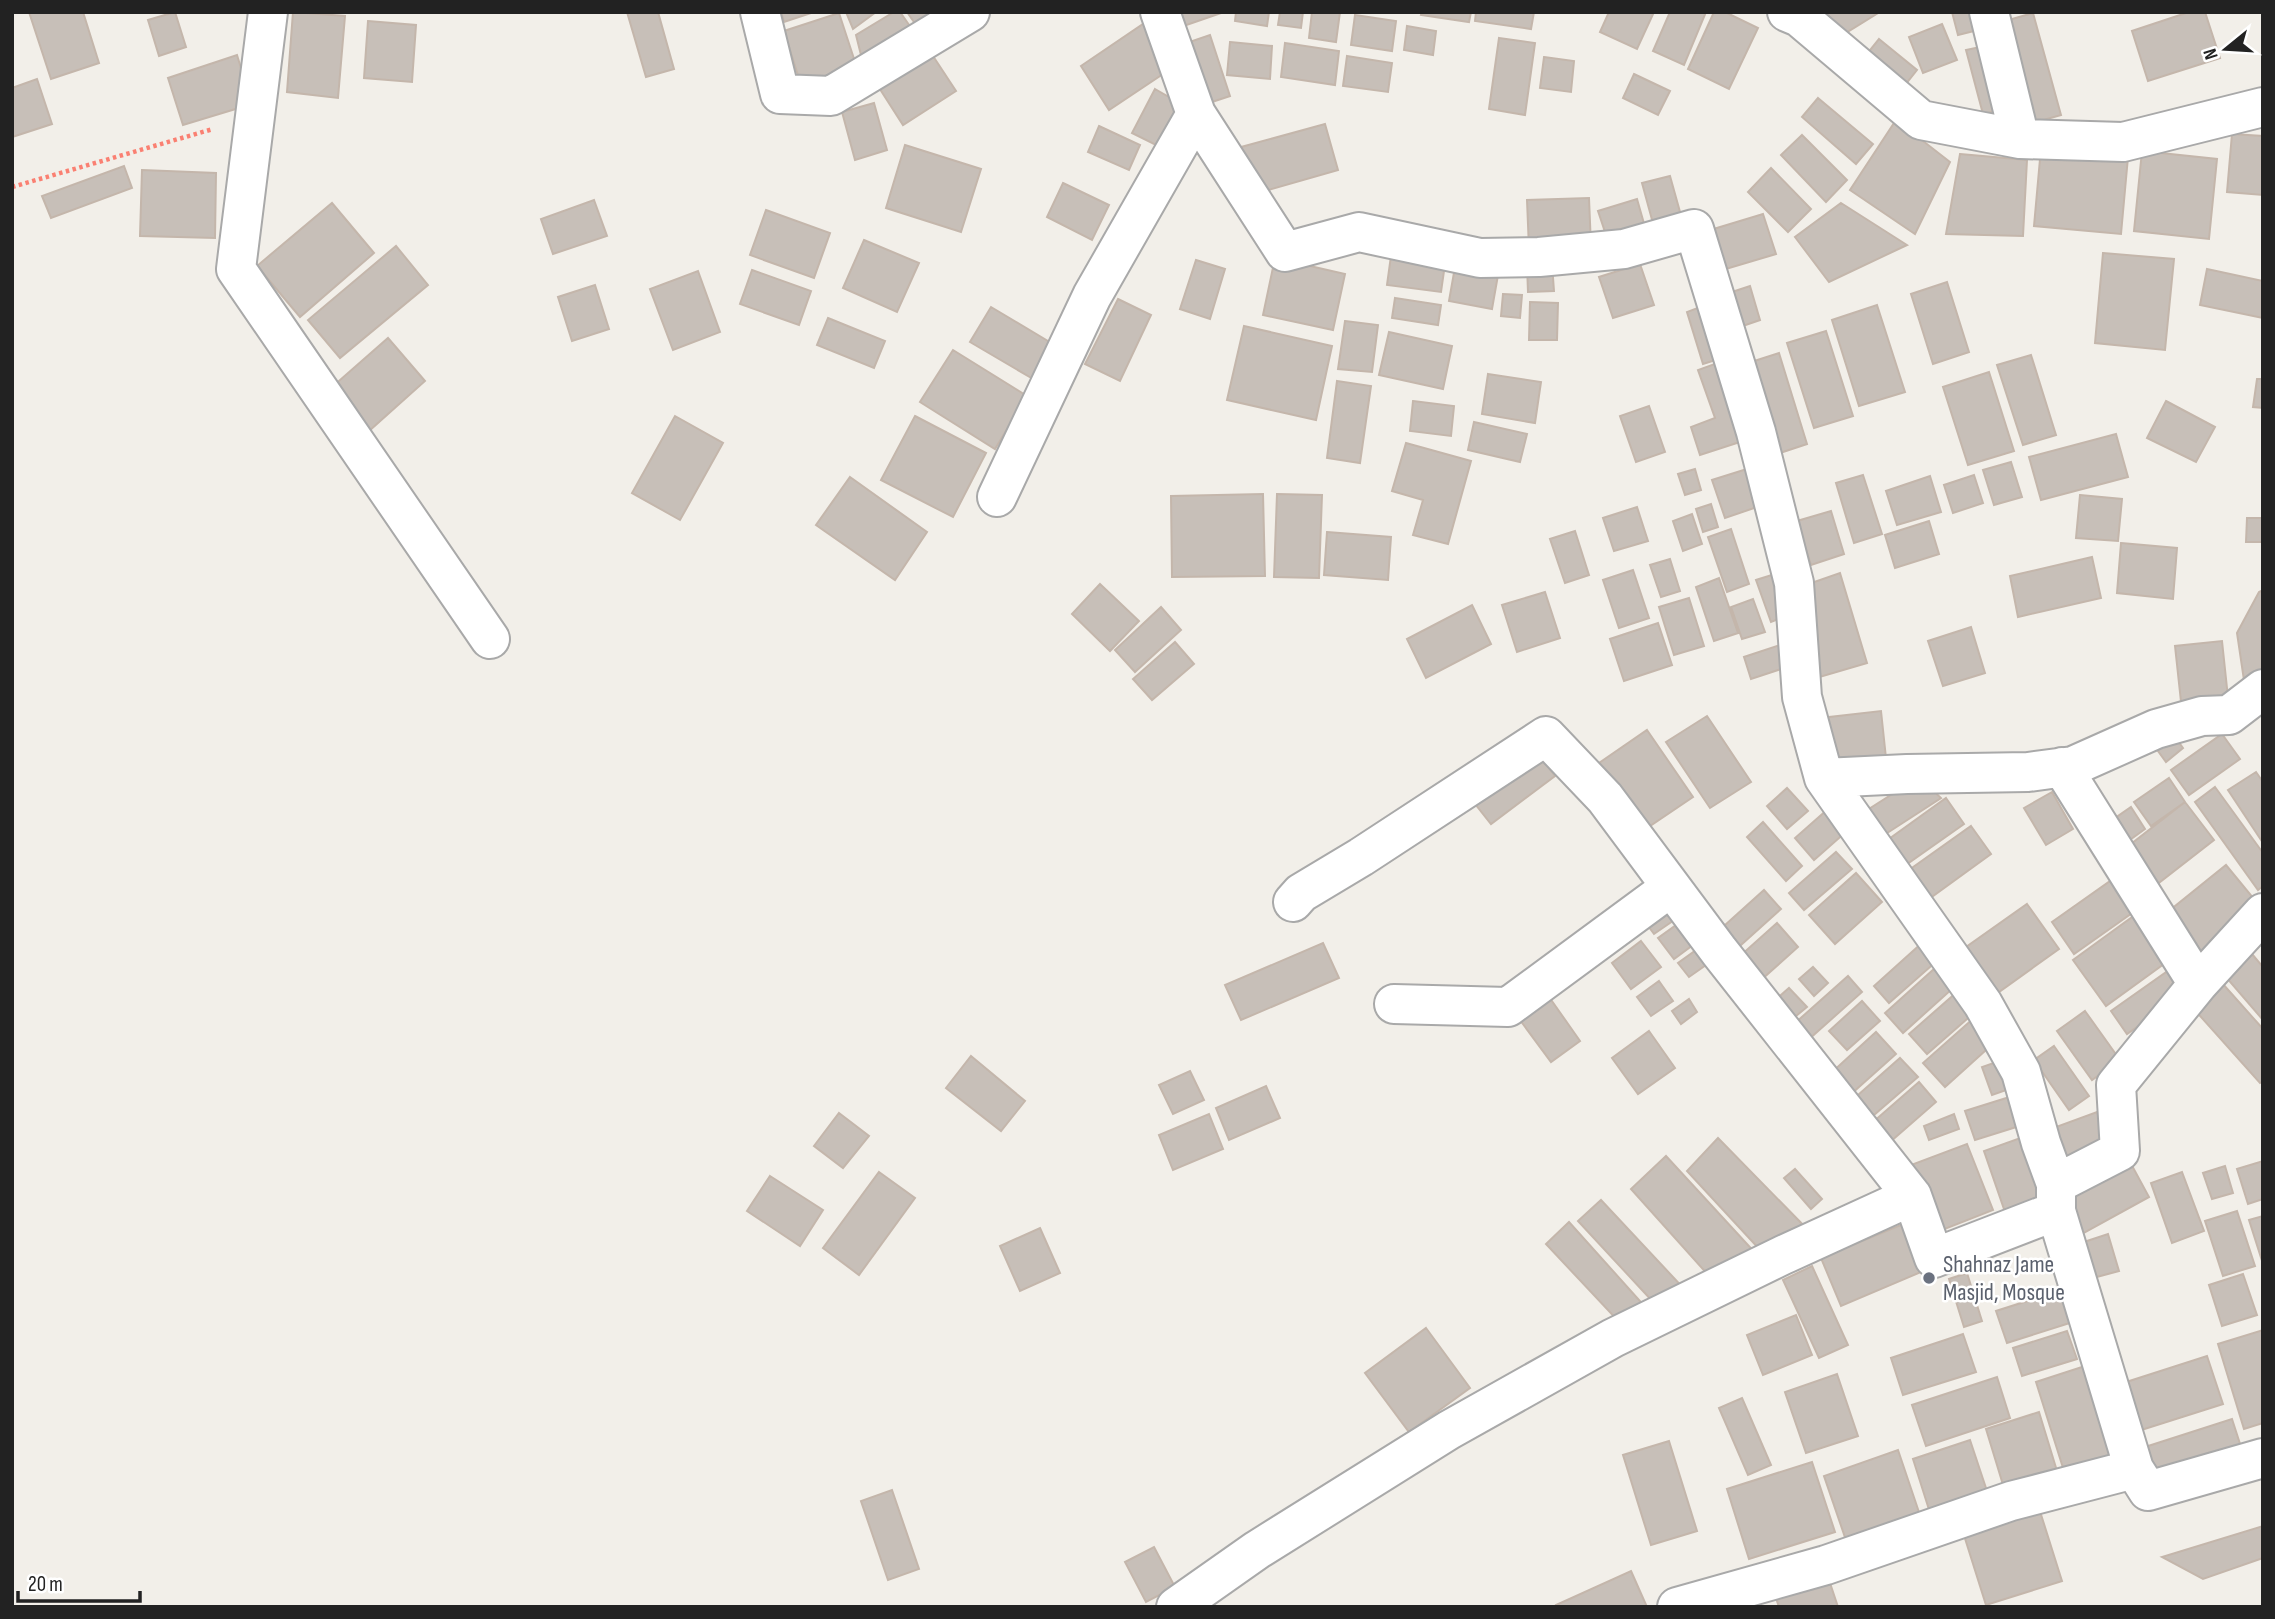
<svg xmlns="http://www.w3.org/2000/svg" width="2275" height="1619" font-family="'Sofia Sans Condensed',sans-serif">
<rect width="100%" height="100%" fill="#f2efe9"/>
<path fill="#c7bfb8" stroke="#c4b6ab" stroke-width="2" d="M29 12H83L99 63 51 79Z
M175 12 186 47 159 56 148 20Z
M293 12 345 16 338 98 287 92Z
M627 12H658L674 69 646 77Z
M781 12H814L784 22Z
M846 12H876L853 29Z
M894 12H900L914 32 864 67 856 35Z
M907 12H950L921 32Z
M1169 12H1220L1221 13 1175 29Z
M1236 12H1269L1267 26 1235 21Z
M1280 12H1303L1301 28 1278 25Z
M1312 12H1340L1336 42 1309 38Z
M1422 12H1471L1469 22 1421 15Z
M1476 12H1534L1531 29 1475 21Z
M1609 12H1654L1637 49 1600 32Z
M1670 12H1706L1684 65 1653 51Z
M1714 12H1725L1758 28 1729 89 1688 69Z
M1820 12H1877L1878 13 1836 39Z
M1952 12H1978L1982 29 1958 35Z
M2189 12H2205L2220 58 2148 81 2132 31Z
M839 13 858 71 802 88 784 31Z
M2033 13 2061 115 2026 125 1998 23Z
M1355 15 1396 21 1392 51 1351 45Z
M368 21 416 25 412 82 364 78Z
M1146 22 1175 66 1109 110 1081 66Z
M1942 24 1957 60 1923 73 1909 37Z
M1407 26 1436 31 1433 55 1404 50Z
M1210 35 1230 96 1200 106 1181 45Z
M1499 38 1535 43 1525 115 1489 109Z
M1879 39 1917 70 1905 85 1866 55Z
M1230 42 1272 46 1270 79 1227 75Z
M1285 43 1339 51 1335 85 1281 77Z
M1990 45 2007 108 1983 114 1966 50Z
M931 53 956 91 903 125 878 86Z
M237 55 252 104 183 125 168 78Z
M1347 56 1392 63 1388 92 1343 86Z
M1544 57 1574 61 1571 92 1540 88Z
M1634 74 1670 91 1658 115 1623 98Z
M37 79 52 124 12 137V88Z
M1155 89 1181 104 1160 147 1132 133Z
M1818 98 1873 144 1856 164 1802 117Z
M874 103 887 150 855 160 842 112Z
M1896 120 1950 162 1915 234 1850 190Z
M1325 124 1338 170 1258 193 1234 149Z
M1099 126 1140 145 1129 170 1088 152Z
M2232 134 2263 136V195L2227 192Z
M1802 135 1847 180 1826 202 1781 155Z
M905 145 981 169 961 232 886 208Z
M2041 148 2128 157 2121 234 2034 226Z
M2142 151 2217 159 2209 239 2134 231Z
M1960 154 2027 160 2023 236 1946 234Z
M124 166 132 188 51 218 42 196Z
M1771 168 1811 209 1788 232 1748 192Z
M142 170 216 173 215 238 140 236Z
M1670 176 1682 219 1654 227 1642 183Z
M1063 183 1109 205 1092 240 1047 217Z
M1589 198 1591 246 1529 249 1527 200Z
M1637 199 1645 227 1607 238 1598 211Z
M594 200 607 236 553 254 541 219Z
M332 203 374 253 300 317 257 266Z
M1841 203 1907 245 1829 282 1795 237Z
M766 210 830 233 814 278 750 255Z
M1763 214 1776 254 1719 271 1707 231Z
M864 240 919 263 897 312 843 288Z
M396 246 428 285 340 358 308 320Z
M2103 253 2174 259 2165 350 2095 343Z
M1391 256 1445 264 1441 292 1387 285Z
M1275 258 1345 274 1333 330 1263 315Z
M1196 260 1225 269 1210 319 1180 309Z
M1552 264 1554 291 1528 292 1527 265Z
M1640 264 1654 305 1613 318 1599 277Z
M1455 267 1498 275 1492 309 1449 301Z
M2207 269 2263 281V318L2200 305Z
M752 270 811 291 799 325 740 304Z
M698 271 720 332 673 350 650 289Z
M1947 282 1969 352 1933 364 1911 294Z
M595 285 609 329 572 341 558 297Z
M1750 286 1760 320 1737 328 1726 294Z
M1503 294 1522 295 1520 318 1501 316Z
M1395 298 1441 305 1438 325 1392 318Z
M1118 299 1151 315 1120 381 1085 364Z
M1530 302 1558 303 1557 340H1529Z
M1708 304 1725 357 1703 364 1687 312Z
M1877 305 1905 392 1859 406 1832 320Z
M991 307 1053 344 1033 379 970 342Z
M828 318 885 341 874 368 817 345Z
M1345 321 1378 325 1372 372 1338 369Z
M1244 326 1332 346 1316 420 1227 400Z
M1826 331 1853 416 1814 428 1787 343Z
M1389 332 1452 346 1443 389 1379 375Z
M388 338 425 381 369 431 332 387Z
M953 350 1027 396 995 449 920 402Z
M1779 353 1807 444 1774 455 1745 364Z
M2031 355 2056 435 2023 445 1997 365Z
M1723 361 1749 439 1700 455 1691 427 1715 418 1698 370Z
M1989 372 2014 451 1968 465 1943 387Z
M1488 374 1541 382 1535 423 1482 414Z
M2257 379H2263V408L2253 407Z
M1337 381 1371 386 1360 463 1327 458Z
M1413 401 1454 406 1451 436 1410 431Z
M2166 401 2215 427 2196 462 2147 438Z
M1649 406 1665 452 1636 462 1620 416Z
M675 416 723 443 680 520 632 493Z
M915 416 986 453 953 517 881 480Z
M1474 422 1527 434 1520 462 1468 450Z
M2116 434 2128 477 2041 500 2029 457Z
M1406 443 1471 461 1448 544 1413 535 1423 500 1392 491Z
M2011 462 2022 497 1994 505 1983 470Z
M1750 468 1763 505 1725 518 1712 480Z
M1695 469 1701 490 1685 495 1678 474Z
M1863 475 1882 534 1854 543 1836 483Z
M1974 475 1983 503 1953 513 1944 485Z
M1930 476 1941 512 1897 525 1886 491Z
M850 477 927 532 895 580 816 525Z
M1263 494 1265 576 1172 577 1171 496Z
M1277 494 1322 495 1319 578 1274 577Z
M2080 495 2122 499 2118 541 2076 538Z
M1711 504 1718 527 1703 532 1696 509Z
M1637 507 1648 541 1614 551 1603 518Z
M1831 511 1844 554 1811 565 1797 521Z
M1692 514 1702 544 1683 551 1673 521Z
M2247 518H2263V542H2246Z
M1929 521 1939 554 1895 568 1885 535Z
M1731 529 1749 584 1727 592 1708 537Z
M1575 531 1589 575 1565 583 1550 539Z
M1327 532 1391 537 1388 580 1324 575Z
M2121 543 2177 548 2173 599 2117 593Z
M2092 557 2101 598 2018 617 2010 576Z
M1670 559 1680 591 1661 597 1650 565Z
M1633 570 1649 618 1619 628 1603 580Z
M1840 573 1867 663 1806 681 1800 587Z
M1775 574 1789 615 1771 622 1756 580Z
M1719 578 1738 633 1714 641 1696 587Z
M1100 584 1139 621 1110 651 1072 614Z
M2263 590V674L2245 687 2237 633 2259 592Z
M1545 592 1560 638 1517 652 1502 605Z
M1689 598 1704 646 1674 655 1659 607Z
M1753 599 1765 632 1742 639 1731 607Z
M1472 605 1491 644 1426 678 1407 639Z
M1161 607 1181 630 1135 672 1115 650Z
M1658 623 1672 665 1624 681 1610 639Z
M1971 627 1985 673 1943 686 1928 641Z
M2222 641 2229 707 2182 711 2175 646Z
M1175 642 1194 664 1152 700 1133 679Z
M1780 645 1787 667 1751 679 1744 657Z
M1881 711 1886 758 1827 765 1821 718Z
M1707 716 1751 782 1710 808 1666 742Z
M2168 727 2183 748 2166 762 2150 740Z
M1647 730 1693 797 1644 830 1599 763Z
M2222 734 2240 759 2189 795 2171 770Z
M1533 747 1555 776 1491 824 1468 795Z
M2256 772 2263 782V843L2228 790Z
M1919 777 1941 798 1878 839 1861 814Z
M2169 778 2185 802 2151 826 2134 802Z
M2215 787 2263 853V886L2258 890 2195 802Z
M1787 788 1808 811 1787 829 1767 806Z
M2052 792 2073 829 2046 845 2024 808Z
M1946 798 1964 824 1900 869 1882 844Z
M2185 802 2214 840 2151 889 2122 851Z
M2131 807 2145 829 2120 847 2105 825Z
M1828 809 1847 831 1814 860 1795 838Z
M1763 822 1802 866 1786 881 1747 837Z
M1971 826 1991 854 1922 904 1902 875Z
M1836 852 1852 869 1804 910 1789 893Z
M2226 865 2259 905 2197 957 2164 915Z
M1856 873 1882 902 1835 944 1809 915Z
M2113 879 2135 911 2074 954 2052 922Z
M1764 890 1781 909 1732 953 1715 934Z
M1669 894 1683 914 1654 934 1640 915Z
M2027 904 2059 949 1992 997 1959 952Z
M2135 915 2168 961 2106 1006 2073 960Z
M1686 918 1701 939 1674 959 1658 938Z
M1777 923 1798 947 1761 980 1740 956Z
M1641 941 1661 967 1631 989 1612 963Z
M1923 942 1938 960 1889 1003 1874 986Z
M1323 943 1339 978 1241 1020 1225 985Z
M1706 943 1716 958 1689 977 1678 963Z
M2252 954 2263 967V1020L2226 977Z
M1813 967 1828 983 1814 996 1799 979Z
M2172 968 2188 991 2127 1034 2111 1011Z
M1934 969 1952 989 1903 1033 1885 1013Z
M1848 976 1862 992 1808 1040 1794 1024Z
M1659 981 1673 1001 1651 1016 1637 997Z
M2222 983 2263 1029V1081L2260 1083 2193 1008Z
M1789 988 1807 1007 1790 1021 1773 1002Z
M1957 992 1975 1012 1927 1054 1909 1034Z
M1547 994 1580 1041 1551 1062 1517 1016Z
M1689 999 1697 1012 1681 1024 1672 1011Z
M1862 1001 1880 1021 1847 1050 1829 1031Z
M2085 1011 2120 1060 2092 1080 2057 1031Z
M1974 1018 1995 1042 1945 1087 1923 1063Z
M1649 1031 1675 1068 1638 1094 1612 1058Z
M1876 1032 1896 1054 1850 1095 1831 1073Z
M2054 1046 2089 1096 2069 1110 2034 1060Z
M971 1056 1025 1101 1001 1131 946 1088Z
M1900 1058 1918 1077 1867 1121 1850 1102Z
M2008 1058 2018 1086 1992 1095 1982 1067Z
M1190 1071 1204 1100 1173 1114 1159 1085Z
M1919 1082 1936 1102 1890 1142 1873 1122Z
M1266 1086 1280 1118 1229 1140 1216 1108Z
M2019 1094 2029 1123 1975 1140 1965 1111Z
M2097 1112 2110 1149 2057 1168 2045 1131Z
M839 1113 869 1136 843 1168 814 1146Z
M1209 1114 1223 1149 1173 1170 1159 1135Z
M1954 1114 1959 1129 1929 1140 1924 1126Z
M2026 1136 2047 1198 2005 1212 1984 1151Z
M1718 1138 1810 1232 1762 1252 1687 1171Z
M1967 1144 1993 1210 1937 1232 1911 1165Z
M1666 1156 1758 1256 1710 1277 1631 1189Z
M2263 1161V1199L2248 1204 2237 1169Z
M2130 1162 2149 1197 2082 1234 2063 1198Z
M2225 1166 2233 1193 2212 1199 2203 1173Z
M1795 1169 1822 1199 1811 1209 1784 1178Z
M879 1172 915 1198 859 1275 823 1248Z
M2182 1172 2204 1231 2172 1243 2151 1183Z
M770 1176 823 1210 800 1246 747 1211Z
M1601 1200 1688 1293 1655 1304 1578 1221Z
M2237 1211 2255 1266 2223 1276 2205 1221Z
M2263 1216V1264L2249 1220Z
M1569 1222 1648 1310 1622 1325 1546 1244Z
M1908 1222 1928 1269 1841 1306 1821 1258Z
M1040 1228 1060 1273 1020 1291 1000 1246Z
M2108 1234 2119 1271 2093 1278 2081 1243Z
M1812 1266 1848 1345 1819 1358 1783 1280Z
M1967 1273 1982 1321 1964 1327 1949 1279Z
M2243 1274 2257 1315 2222 1326 2209 1285Z
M2068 1288 2079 1320 2007 1343 1996 1311Z
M1796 1315 1812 1355 1763 1375 1747 1335Z
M1426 1328 1470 1388 1409 1432 1365 1373Z
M2263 1330V1423L2244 1429 2218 1344Z
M2067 1331 2077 1359 2022 1376 2013 1348Z
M1963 1334 1976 1372 1903 1395 1891 1358Z
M2207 1356 2223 1404 2132 1433 2117 1385Z
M2088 1365 2116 1454 2064 1471 2036 1382Z
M1837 1374 1858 1436 1806 1453 1785 1392Z
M1997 1377 2010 1418 1926 1446 1912 1405Z
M1742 1398 1771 1465 1748 1475 1719 1408Z
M2039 1412 2057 1471 2004 1488 1986 1429Z
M2232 1419 2242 1450 2149 1479 2139 1449Z
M1970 1440 1990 1500 1932 1519 1913 1459Z
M1669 1441 1697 1531 1651 1545 1623 1455Z
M1898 1450 1923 1524 1849 1549 1824 1476Z
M1812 1462 1835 1532 1749 1559 1727 1489Z
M892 1490 919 1569 888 1580 861 1501Z
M2038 1505 2062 1581 1986 1605 1962 1529Z
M2263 1526V1558L2203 1579 2162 1557Z
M1154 1547 1175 1587 1146 1602 1125 1562Z
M1631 1571 1647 1607H1557L1556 1605Z
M1826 1571 1838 1607H1779L1773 1589Z"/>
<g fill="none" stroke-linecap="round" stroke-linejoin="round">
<defs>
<path id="minor" d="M268 12 236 269 490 639
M760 12 780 94 831 96 970 12
M1787 12 1799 17 1921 120 2020 139 2123 142 2263 107
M1989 12 2020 139
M1196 114 1285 252 1359 232 1480 258 1539 257 1624 249 1694 229 1756 432 1794 583 1802 697 1824 778 1983 1004 2021 1072 2041 1143 2056 1184
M997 497 1092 296 1196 114 1160 12
M2062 767 2198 984
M1824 778 1907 774 2028 772 2073 766 2156 729 2202 716 2229 715 2263 689
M1293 902 1301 893 1361 857 1546 736 1605 798 1719 951 1912 1196
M1394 1004 1508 1007 1671 887
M2134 1469 2148 1491 2263 1458
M1176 1607 1257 1550 1449 1430 1613 1338 1783 1255 1912 1196 1934 1258 2056 1211
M1677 1607 1826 1565 2011 1501 2134 1469 2056 1211V1184L2120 1151 2116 1085 2198 984 2263 913"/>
</defs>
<use href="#minor" stroke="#a9a9a9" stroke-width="42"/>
<path stroke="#fa8072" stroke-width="4.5" stroke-dasharray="3.5 3.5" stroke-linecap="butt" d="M12 187 213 129"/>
<use href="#minor" stroke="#fff" stroke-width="38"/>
</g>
<circle fill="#6b7280" stroke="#fff" stroke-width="2.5" cx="1929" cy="1278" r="7"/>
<g text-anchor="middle" stroke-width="5" stroke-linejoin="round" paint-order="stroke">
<g font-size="24" fill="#5b616d" stroke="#fff" text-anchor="start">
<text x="1943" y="1272">Shahnaz Jame<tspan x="1943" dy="28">Masjid, Mosque</tspan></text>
</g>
</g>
<rect width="2275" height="1619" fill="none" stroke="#222222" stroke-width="28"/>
<g transform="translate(2226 49) rotate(252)" stroke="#ffffff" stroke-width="5" paint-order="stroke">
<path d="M0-5L12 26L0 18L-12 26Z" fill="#222222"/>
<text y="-10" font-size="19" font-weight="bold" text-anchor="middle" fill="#222222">N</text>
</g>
<path d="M18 1591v10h122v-10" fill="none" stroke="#222222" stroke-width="3.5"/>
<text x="28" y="1591" font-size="21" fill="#222222" stroke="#ffffff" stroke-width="5" paint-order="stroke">20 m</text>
</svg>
